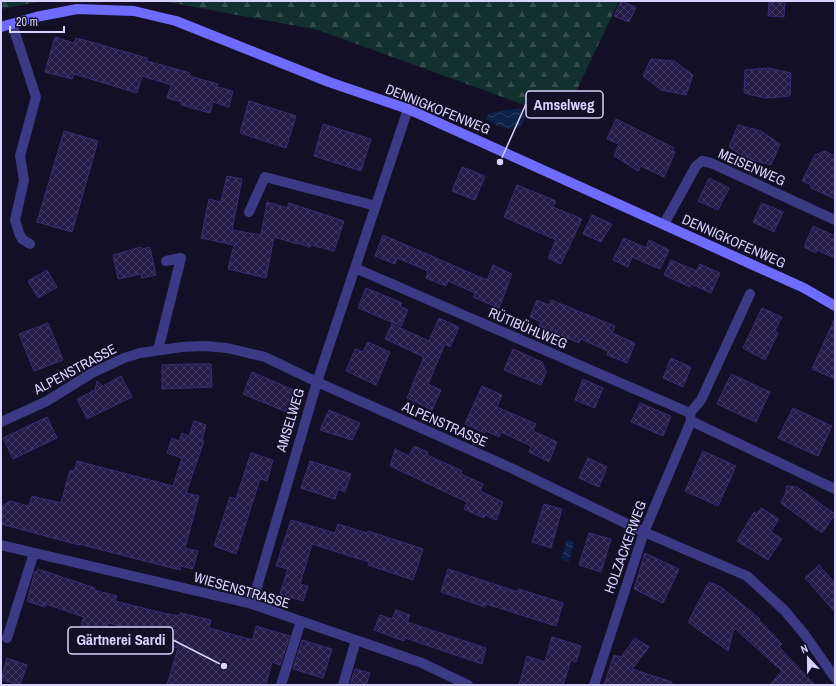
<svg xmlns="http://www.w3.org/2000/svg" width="836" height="686" font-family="'Archivo Narrow',sans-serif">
<defs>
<pattern id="forest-firs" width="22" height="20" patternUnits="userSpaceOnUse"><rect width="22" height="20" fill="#12302f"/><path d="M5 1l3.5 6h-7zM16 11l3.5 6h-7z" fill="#344d4e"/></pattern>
<pattern id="water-waves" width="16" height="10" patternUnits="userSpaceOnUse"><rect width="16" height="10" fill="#0c2248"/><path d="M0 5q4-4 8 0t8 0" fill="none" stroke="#2f4163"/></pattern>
<pattern id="building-cross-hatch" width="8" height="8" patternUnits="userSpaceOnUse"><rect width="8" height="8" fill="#241b47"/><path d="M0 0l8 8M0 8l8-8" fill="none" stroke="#433b63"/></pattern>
</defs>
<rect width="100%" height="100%" fill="#130f26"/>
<path fill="url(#forest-firs)" d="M1 1H44L1 9Z
M162 1H619L563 119 318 30Z"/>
<path fill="url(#water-waves)" d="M520 108 525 113C525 138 498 129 486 118L489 113Z
M567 540 574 542 569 562 561 559Z"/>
<path fill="url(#building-cross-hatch)" stroke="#3b2d73" d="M621 1 636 7 629 22 614 16Z
M769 1H785L784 17 768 16Z
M55 37 74 43 76 38 84 40 147 58V61L190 73 189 76 218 84 217 87 233 91 229 107 213 102 210 113 181 105 182 102 167 98 171 85 142 76 137 93 74 74 72 79 45 72Z
M651 59 674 61 693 75 686 95 661 90 643 76Z
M768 68 791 73 790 96 766 98 744 93 745 70Z
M249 101 296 116 286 148 240 133Z
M616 119 674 148 673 151 675 152 664 177 641 166 638 171 614 156 619 144 607 139Z
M323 124 371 139 361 171 314 156Z
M738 125 761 131 780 144 771 165 748 159 729 147Z
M64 131 98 141 72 232 37 222Z
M825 151 835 156V199L811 188 810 184 802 181 815 155Z
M462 167 485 176 475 200 452 191Z
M227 176 242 179 232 230 261 235 267 202 287 208 289 203 344 221 334 251 311 245 310 247 298 243V244L274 237 266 278 228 269 234 245 201 238 209 199 221 202Z
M709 178 729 188 718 210 698 201Z
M517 185 556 201 553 207 582 219 561 264 548 258 556 240 504 217Z
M762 203 783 212 774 232 753 222Z
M592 215 612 224 601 242 583 234Z
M813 226 835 236V258L817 250 816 253 804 247Z
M383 235 487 280 493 265 512 274 499 308 473 297 475 293 448 281 446 286 426 278 428 271 397 258 395 264 375 256Z
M624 238 646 248 649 240 669 250 660 269 632 257 628 267 613 260Z
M141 247 142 249 150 247 156 275 142 278 141 274 118 279 113 255Z
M671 260 697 271 700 264 720 273 711 293 691 284 690 287 664 275Z
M47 270 57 287 38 298 28 281Z
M366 288 402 303 400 306 408 310 401 326 358 308Z
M537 300 549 305 551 300 615 326 612 333 635 343 627 363 607 355 608 351 581 339 579 343 539 326 541 322 530 317Z
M762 308 782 317 775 331 778 333 765 360 743 348Z
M439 318 459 327 450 347 445 344 428 384 441 390 432 410 407 398 424 357 385 339 392 324 429 341Z
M835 318V379L812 369Z
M48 323 63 360 34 371 19 334Z
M368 342 390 352 376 385 346 371 355 349 363 352Z
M513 349 542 362 546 372 541 385 504 370Z
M671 358 691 367 683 387 663 378Z
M190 364H211L212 387 162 389V365Z
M252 372 298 392 289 413 243 394Z
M731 374 770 392 756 422 717 404Z
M121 376 132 397 87 419 77 399 95 390 97 381 103 386Z
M583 379 603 388 595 408 575 400Z
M482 386 502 395 497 407 536 424 533 431 557 442 549 462 529 452 531 446 501 432 499 437 486 431 485 433 465 424Z
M640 403 671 416 663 436 631 422Z
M793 408 832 426 818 456 778 438Z
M329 410 360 423 352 440 320 430Z
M47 417 57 438 13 459 3 438Z
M194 421 206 425 202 440 204 441 186 493 199 496 185 548 198 551 193 569 181 566 180 570 79 544V545L1 524V507L10 501 29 506 32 496 61 503 70 470 74 471 77 461 173 486 182 458 167 453 172 438 179 441 182 433 189 436Z
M414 446 428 452 427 455 462 471 461 474 483 484 480 491 503 502 496 520 485 515 484 518 464 509 467 502 390 466 395 449 409 456Z
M703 451 736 466 718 506 685 491Z
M251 453 273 460 267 481 260 479 236 554 214 546 230 497 236 499Z
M588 458 607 467 599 487 579 478Z
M310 461 351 474 345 492 338 489 335 499 301 488Z
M786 486 797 487 835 514 822 533 781 503 786 492Z
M544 504 562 509 551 548 532 542Z
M761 508 779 519 771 532 782 539 768 560 737 541 754 512 757 514Z
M291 520 335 533 338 524 367 533 368 531 423 549 413 580 368 565 369 562 312 544 300 584 308 586 303 601 280 594 288 569 276 566Z
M589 533 611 539 601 572 579 565Z
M645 553 679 569 663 603 634 589Z
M819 565 835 583V612L805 578Z
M38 569 95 588 94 590 117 596 115 601 163 613 179 616 180 613 211 620 209 628 253 640 256 626 290 636 280 665 272 662 266 685H167L178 648 169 646 172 638 108 623 105 633 81 625 84 617 46 604 45 607 27 601 35 571 37 572Z
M448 569 518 592 519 589 563 603 556 626 486 604 485 607 441 592Z
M709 582 721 587 760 619 759 620 782 644 779 647 815 685H770L782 671 734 628 728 651 688 622Z
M396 610 410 615 407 622 486 648 482 664 405 638 404 641 374 630 380 615 392 619Z
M552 637 581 646 576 662 571 660 563 685H519L527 656 545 662Z
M635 638 649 647 632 669 672 682V685H604L614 655 621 657Z
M302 640 332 649 323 678 293 669Z
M7 658 27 665 20 685 1 680Z
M355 669 370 673 366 685H350Z"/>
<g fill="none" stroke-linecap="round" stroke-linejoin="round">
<path stroke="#3d3a85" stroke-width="10" d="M281 685 301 621
M343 685 356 640"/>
<path stroke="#3d3a85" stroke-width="10" d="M12 24 36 97 20 156 24 180 15 220 19 233 22 239 30 244
M249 212 265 177 376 206
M664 224 696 166 702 161 711 163 835 220
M355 268 690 413
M158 350 181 258 166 261
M691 421 835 489
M1 422 47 401 92 373 124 358 140 353 182 347 204 346 227 348 265 357 317 382 511 468 644 532 747 576 785 611 805 635 835 678
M1 545 252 604 422 663 468 685
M252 604 317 382 408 109
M7 638 34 553
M594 685 644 532 691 421 690 413 701 400 750 294"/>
<path stroke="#6f6bff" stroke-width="10" d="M1 27 36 17 77 9 134 11 176 21 329 82 408 109 804 288 835 306"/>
</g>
<g text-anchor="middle" stroke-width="3" stroke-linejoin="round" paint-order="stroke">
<g font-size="14" fill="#d9d4ff" stroke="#130f26">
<text transform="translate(438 109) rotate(22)" y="5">DENNIGKOFENWEG</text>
<text transform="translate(752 167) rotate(24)" y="5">MEISENWEG</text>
<text transform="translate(734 241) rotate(24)" y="5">DENNIGKOFENWEG</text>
<text transform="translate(528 328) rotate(23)" y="5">RÜTIBÜHLWEG</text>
<text transform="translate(75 369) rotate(-28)" y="5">ALPENSTRASSE</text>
<text transform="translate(290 420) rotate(-73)" y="5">AMSELWEG</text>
<text transform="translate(445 424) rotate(24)" y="5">ALPENSTRASSE</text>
<text transform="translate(625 547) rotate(-70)" y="5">HOLZACKERWEG</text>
<text transform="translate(242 590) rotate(16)" y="5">WIESENSTRASSE</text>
</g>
</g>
<path fill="none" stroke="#d9d4ff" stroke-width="1.5" d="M500 162L526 104M224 666L173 640"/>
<g fill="#d9d4ff" stroke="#130f26" stroke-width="1.5">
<circle cx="500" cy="162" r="4"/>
<circle cx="224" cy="666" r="4"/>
</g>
<g fill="#130f26" stroke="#d9d4ff" stroke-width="1.5">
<rect x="526" y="91" width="77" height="27" rx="4"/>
<rect x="68" y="627" width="105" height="27" rx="4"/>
</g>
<g font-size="15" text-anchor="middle" font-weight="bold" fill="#d9d4ff">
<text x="564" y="110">Amselweg</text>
<text x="121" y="645">Gärtnerei Sardi</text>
</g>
<rect width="836" height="686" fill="none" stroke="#d9d4ff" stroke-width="4"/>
<g transform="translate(808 658) rotate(338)" stroke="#130f26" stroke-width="3" paint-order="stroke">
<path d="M0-3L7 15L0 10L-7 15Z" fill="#d9d4ff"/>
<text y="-6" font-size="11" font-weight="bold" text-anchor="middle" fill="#d9d4ff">N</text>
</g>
<path d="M10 26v6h54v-6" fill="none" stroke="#d9d4ff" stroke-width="2"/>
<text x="16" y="26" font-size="12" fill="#d9d4ff" stroke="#130f26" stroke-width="3" paint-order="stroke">20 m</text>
</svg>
